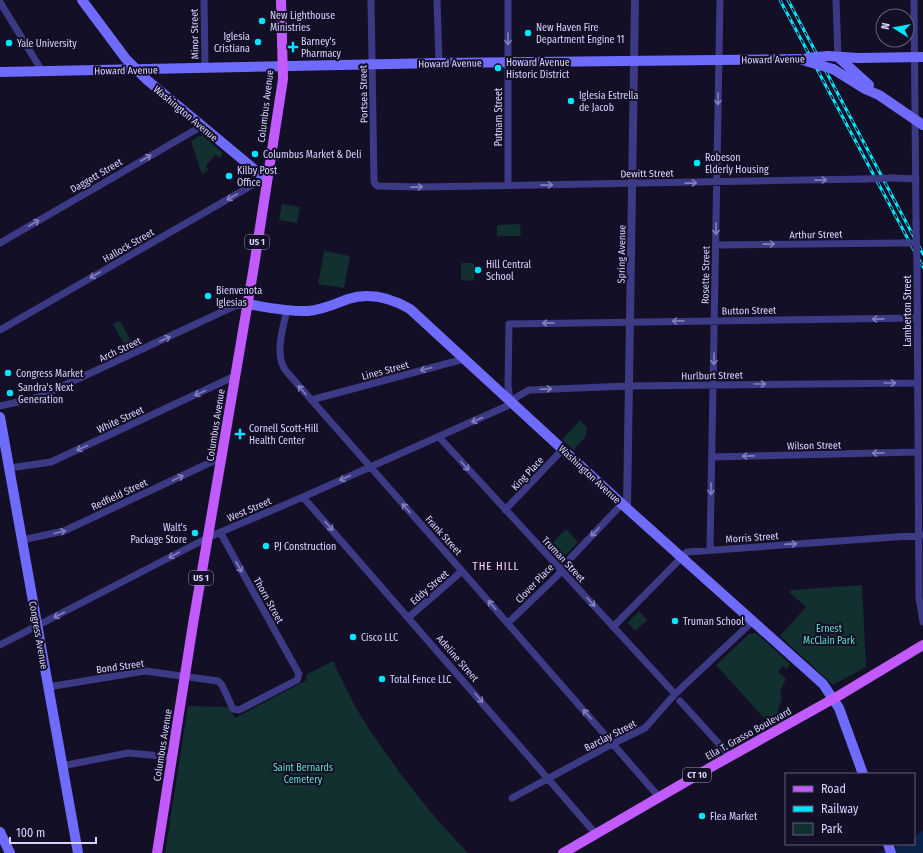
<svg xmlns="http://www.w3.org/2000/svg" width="923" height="853" font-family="'Fira Sans Condensed',sans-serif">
<rect width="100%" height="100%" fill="#130f26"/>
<path fill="#12302f" d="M199 136H203L223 153 220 158 215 155 206 166 208 170 202 175 191 141Z
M282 204 300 207 297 223 279 220Z
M519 224 520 226 521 234 519 236H499L497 235V226L498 225Z
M324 251 350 256 344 288 318 284Z
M462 263H473L474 264V280L473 281 461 280V264Z
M120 321 134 347 127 350 113 324Z
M580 420 587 428 585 437 574 450 562 440Z
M566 529 578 542 561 560 548 547Z
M862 585 866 667 833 685 780 636 806 607 789 592 792 590Z
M639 611 647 620 635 631 628 623V622Z
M756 633 790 664 787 669 783 666 778 672 786 679 780 691 782 699 778 709 779 715 767 723 766 718H764L716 665 749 634Z
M333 661C342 680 351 700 362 718 393 766 428 812 468 853H165L188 706 228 707 235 718 307 680 306 675Z"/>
<path fill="#0c2248" d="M923 830V853H875L905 844H914V837Z"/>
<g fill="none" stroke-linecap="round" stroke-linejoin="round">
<path stroke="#3d3a85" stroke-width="7" d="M204 0 205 68
M371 0 374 181 375 184 378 186 420 187 866 179
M437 0 439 63
M508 0V185
M836 0 838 57
M914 0 916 223
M0 2 42 71
M893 178 916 179
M0 243 202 126
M716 245 903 243
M917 270 919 598 923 622
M287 310C283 327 274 356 286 371L462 571 659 797
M0 330 256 183 267 180
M311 400 464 359
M510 401 508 386 509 324 917 318
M0 406 39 397 226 310 235 306 247 304
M439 437 675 694
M712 457 917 452
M9 468 51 462 235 376
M303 497 596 834
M505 510 563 449
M22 540 64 531 222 457
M710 550 720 0
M409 617 462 571
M508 623 558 575 564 565 622 504
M613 627 687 552 923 535
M0 645 209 537 303 497 507 406 510 401 529 390 629 386 917 383
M48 687 145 671 218 681 222 685 233 709 239 710 297 680 299 674 220 532
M680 701 730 756
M62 766 128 753 173 757
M512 798 612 744 645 728 675 694 753 621"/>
<path stroke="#3d3a85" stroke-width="8" d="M627 508 635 0"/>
<path stroke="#6f6bff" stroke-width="10" d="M82 0 126 59 147 80 267 180
M828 56 858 58 923 57
M838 57 869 85
M833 69 865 89 879 95 923 125
M0 72 439 63 799 59
M247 304C266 307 288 312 308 311 322 310 335 304 348 299 370 292 391 298 410 309L622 504 823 684 839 708 863 774
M0 417 78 853
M0 832 10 853
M888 844 891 853"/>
<path stroke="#c25bff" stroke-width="10" d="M157 853 193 624 254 266 283 79 281 0
M563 853 713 766 840 695 923 645"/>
<defs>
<path id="rail" d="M780 0 923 267
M788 0 923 254"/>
</defs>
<use href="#rail" stroke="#00e5ff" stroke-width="3"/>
<use href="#rail" stroke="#130f26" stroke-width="1.5" stroke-dasharray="4.5" stroke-linecap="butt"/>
<path stroke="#3d3a85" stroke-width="7" d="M866 179 893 178
M916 223 917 270
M903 243H916"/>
<path stroke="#6f6bff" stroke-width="10" d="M807 58 828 56
M799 59 833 69"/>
</g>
<defs><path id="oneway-shaft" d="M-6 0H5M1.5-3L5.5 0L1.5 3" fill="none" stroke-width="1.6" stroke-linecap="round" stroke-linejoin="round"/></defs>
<g stroke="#837fbc">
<use href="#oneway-shaft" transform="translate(508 39) rotate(90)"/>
<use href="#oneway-shaft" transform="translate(718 99) rotate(91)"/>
<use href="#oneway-shaft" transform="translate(146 158) rotate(-30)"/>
<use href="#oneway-shaft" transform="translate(821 180) rotate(-1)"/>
<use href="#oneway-shaft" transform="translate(691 183) rotate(-1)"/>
<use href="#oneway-shaft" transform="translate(547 185) rotate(-1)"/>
<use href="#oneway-shaft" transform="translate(417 187) rotate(-1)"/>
<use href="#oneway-shaft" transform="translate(232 197) rotate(150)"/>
<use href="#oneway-shaft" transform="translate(34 223) rotate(-30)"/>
<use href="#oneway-shaft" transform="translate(716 229) rotate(90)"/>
<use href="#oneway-shaft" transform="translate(769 244) rotate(-1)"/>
<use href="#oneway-shaft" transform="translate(95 275) rotate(150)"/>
<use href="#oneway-shaft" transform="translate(878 319) rotate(179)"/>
<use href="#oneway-shaft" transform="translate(678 321) rotate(179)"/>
<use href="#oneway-shaft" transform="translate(548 323) rotate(179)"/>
<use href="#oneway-shaft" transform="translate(165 339) rotate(-25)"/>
<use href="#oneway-shaft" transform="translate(714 359) rotate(91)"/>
<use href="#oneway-shaft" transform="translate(426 369) rotate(165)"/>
<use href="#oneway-shaft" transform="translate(890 383)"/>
<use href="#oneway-shaft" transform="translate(760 384)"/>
<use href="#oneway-shaft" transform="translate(546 389) rotate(-2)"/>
<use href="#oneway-shaft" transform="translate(302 390) rotate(-132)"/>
<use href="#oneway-shaft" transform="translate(200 393) rotate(155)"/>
<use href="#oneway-shaft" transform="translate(477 420) rotate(156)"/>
<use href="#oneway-shaft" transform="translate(82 448) rotate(155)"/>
<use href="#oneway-shaft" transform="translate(878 453) rotate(179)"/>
<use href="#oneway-shaft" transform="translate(748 456) rotate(179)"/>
<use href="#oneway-shaft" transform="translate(465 466) rotate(48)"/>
<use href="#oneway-shaft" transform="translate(178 478) rotate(-25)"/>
<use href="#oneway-shaft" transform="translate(345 478) rotate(156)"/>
<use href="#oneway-shaft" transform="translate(711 489) rotate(91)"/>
<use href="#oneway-shaft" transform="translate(406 508) rotate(-132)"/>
<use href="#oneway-shaft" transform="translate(329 526) rotate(49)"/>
<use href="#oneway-shaft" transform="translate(60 532) rotate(-14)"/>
<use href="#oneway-shaft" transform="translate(595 532) rotate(134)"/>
<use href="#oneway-shaft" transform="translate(791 544) rotate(-4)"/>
<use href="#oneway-shaft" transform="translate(174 555) rotate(152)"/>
<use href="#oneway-shaft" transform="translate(239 567) rotate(61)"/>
<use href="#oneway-shaft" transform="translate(591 602) rotate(48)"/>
<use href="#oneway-shaft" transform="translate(492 605) rotate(-131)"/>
<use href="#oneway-shaft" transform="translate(59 615) rotate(153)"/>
<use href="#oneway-shaft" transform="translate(479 698) rotate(49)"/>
<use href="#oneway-shaft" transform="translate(587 714) rotate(-131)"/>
</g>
<g fill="#00e5ff" stroke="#130f26" stroke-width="1.5">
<circle cx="262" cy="21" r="4"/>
<circle cx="528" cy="33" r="4"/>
<circle cx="258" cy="42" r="4"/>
<circle cx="9" cy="43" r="4"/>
<path d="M291 41h4v4h4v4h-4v4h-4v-4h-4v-4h4z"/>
<circle cx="498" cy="68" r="4"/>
<circle cx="571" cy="101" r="4"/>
<circle cx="255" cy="154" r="4"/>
<circle cx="697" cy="163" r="4"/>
<circle cx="229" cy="176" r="4"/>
<circle cx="478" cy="270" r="4"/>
<circle cx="208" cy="296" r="4"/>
<circle cx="8" cy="373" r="4"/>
<circle cx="10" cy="393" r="4"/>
<path d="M238 428h4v4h4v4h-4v4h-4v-4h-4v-4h4z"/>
<circle cx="195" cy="533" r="4"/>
<circle cx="266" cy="546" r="4"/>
<circle cx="675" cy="621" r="4"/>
<circle cx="353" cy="637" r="4"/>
<circle cx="382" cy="679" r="4"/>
<circle cx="702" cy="816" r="4"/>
</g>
<g text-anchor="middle" stroke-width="4" stroke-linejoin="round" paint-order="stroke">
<g fill="#130f26" stroke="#9e99be" stroke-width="1">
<rect x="245" y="235" width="24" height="14" rx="3"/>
<rect x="189" y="571" width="24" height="14" rx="3"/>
<rect x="683" y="768" width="28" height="14" rx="3"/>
</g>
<g font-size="9" font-weight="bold" fill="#d9d4ff">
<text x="257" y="245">US 1</text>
<text x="201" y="581">US 1</text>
<text x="697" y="778">CT 10</text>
</g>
<g font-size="10" fill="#d9d4ff" stroke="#130f26" text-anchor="start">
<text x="270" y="19">New Lighthouse<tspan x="270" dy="12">Ministries</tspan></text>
<text x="536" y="31">New Haven Fire<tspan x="536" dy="12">Department Engine 11</tspan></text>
<text x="250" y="40" text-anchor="end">Iglesia<tspan x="250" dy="12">Cristiana</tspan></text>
<text x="301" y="45">Barney's<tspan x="301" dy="12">Pharmacy</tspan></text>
<text x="17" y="47">Yale University</text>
<text x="506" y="66">Howard Avenue<tspan x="506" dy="12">Historic District</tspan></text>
<text x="579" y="99">Iglesia Estrella<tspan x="579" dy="12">de Jacob</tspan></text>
<text x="263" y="158">Columbus Market &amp; Deli</text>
<text x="705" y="161">Robeson<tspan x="705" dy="12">Elderly Housing</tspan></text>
<text x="237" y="174">Kilby Post<tspan x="237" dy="12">Office</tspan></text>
<text x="486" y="268">Hill Central<tspan x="486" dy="12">School</tspan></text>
<text x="216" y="294">Bienvenota<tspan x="216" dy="12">Iglesias</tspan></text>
<text x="16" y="377">Congress Market</text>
<text x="18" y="391">Sandra's Next<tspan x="18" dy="12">Generation</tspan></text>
<text x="249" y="432">Cornell Scott-Hill<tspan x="249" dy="12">Health Center</tspan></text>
<text x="187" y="531" text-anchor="end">Walt's<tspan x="187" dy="12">Package Store</tspan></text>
<text x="274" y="550">PJ Construction</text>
<text x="683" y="625">Truman School</text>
<text x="361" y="641">Cisco LLC</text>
<text x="390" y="683">Total Fence LLC</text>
<text x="710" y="820">Flea Market</text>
</g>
<g font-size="10" fill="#d9d4ff" stroke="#130f26">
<text transform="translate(194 34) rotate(-91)" y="4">Minor Street</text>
<text transform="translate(773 59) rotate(-1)" y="4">Howard Avenue</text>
<text transform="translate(450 63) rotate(-1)" y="4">Howard Avenue</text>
<text transform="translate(126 70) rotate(-1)" y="4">Howard Avenue</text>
<text transform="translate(363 94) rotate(-91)" y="4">Portsea Street</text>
<text transform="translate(265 106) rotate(-83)" y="4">Columbus Avenue</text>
<text transform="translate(186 113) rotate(40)" y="4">Washington Avenue</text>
<text transform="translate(498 117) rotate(-90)" y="4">Putnam Street</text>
<text transform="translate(647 173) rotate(-1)" y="4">Dewitt Street</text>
<text transform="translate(96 175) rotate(-30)" y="4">Daggett Street</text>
<text transform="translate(816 234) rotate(-1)" y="4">Arthur Street</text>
<text transform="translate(128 245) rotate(-30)" y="4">Hallock Street</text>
<text transform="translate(621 254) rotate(-89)" y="4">Spring Avenue</text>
<text transform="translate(705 275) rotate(-89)" y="4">Rosette Street</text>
<text transform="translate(749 310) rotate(-1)" y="4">Button Street</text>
<text transform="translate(907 311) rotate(-90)" y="4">Lamberton Street</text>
<text transform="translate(120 349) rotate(-25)" y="4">Arch Street</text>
<text transform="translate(385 370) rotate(-15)" y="4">Lines Street</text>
<text transform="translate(712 375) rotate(-1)" y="4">Hurlburt Street</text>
<text transform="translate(120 419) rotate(-25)" y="4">White Street</text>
<text transform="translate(215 425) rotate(-81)" y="4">Columbus Avenue</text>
<text transform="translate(814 445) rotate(-1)" y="4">Wilson Street</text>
<text transform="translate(527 473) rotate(-47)" y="4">King Place</text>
<text transform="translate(590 474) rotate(43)" y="4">Washington Avenue</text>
<text transform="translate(119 494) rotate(-25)" y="4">Redfield Street</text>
<text transform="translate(249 509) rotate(-23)" y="4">West Street</text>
<text transform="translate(444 535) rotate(48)" y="4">Frank Street</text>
<text transform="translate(752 537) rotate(-4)" y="4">Morris Street</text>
<text transform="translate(564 559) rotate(47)" y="4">Truman Street</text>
<text transform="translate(534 583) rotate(-46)" y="4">Clover Place</text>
<text transform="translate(429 587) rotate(-41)" y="4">Eddy Street</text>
<text transform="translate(269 600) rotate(61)" y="4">Thorn Street</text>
<text transform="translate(39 635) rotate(80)" y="4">Congress Avenue</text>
<text transform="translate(458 658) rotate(49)" y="4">Adeline Street</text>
<text transform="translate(120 666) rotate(-8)" y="4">Bond Street</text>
<text transform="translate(748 733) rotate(-29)" y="4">Ella T. Grasso Boulevard</text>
<text transform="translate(610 735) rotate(-27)" y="4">Barclay Street</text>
<text transform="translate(162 745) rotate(-81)" y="4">Columbus Avenue</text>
</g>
<g font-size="10" fill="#5fe0c0" stroke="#130f26">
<text x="829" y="632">Ernest<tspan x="829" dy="12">McClain Park</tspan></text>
<text x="303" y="771">Saint Bernards<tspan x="303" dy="12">Cemetery</tspan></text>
</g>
<g font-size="11" letter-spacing="1" fill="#ffd6f0" stroke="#130f26">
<text x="496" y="570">THE HILL</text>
</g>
</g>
<rect x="785" y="773" width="130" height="72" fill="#130f26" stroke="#625e7d"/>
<rect x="793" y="786" width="20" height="6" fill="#c25bff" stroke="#625e7d"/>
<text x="821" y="793" font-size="12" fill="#d9d4ff">Road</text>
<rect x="793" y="806" width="20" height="6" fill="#00e5ff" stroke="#625e7d"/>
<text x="821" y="813" font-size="12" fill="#d9d4ff">Railway</text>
<rect x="793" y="823" width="20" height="12" fill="#12302f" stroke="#625e7d"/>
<text x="821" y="833" font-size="12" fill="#d9d4ff">Park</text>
<g transform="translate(895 28) rotate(281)"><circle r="19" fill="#130f26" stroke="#625e7d"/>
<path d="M0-3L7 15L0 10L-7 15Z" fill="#00e5ff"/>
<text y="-6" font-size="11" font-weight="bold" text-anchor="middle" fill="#d9d4ff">N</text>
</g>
<path d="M10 837v6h86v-6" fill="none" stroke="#d9d4ff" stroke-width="2"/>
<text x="16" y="837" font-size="12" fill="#d9d4ff" stroke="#130f26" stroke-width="3" paint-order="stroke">100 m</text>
</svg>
